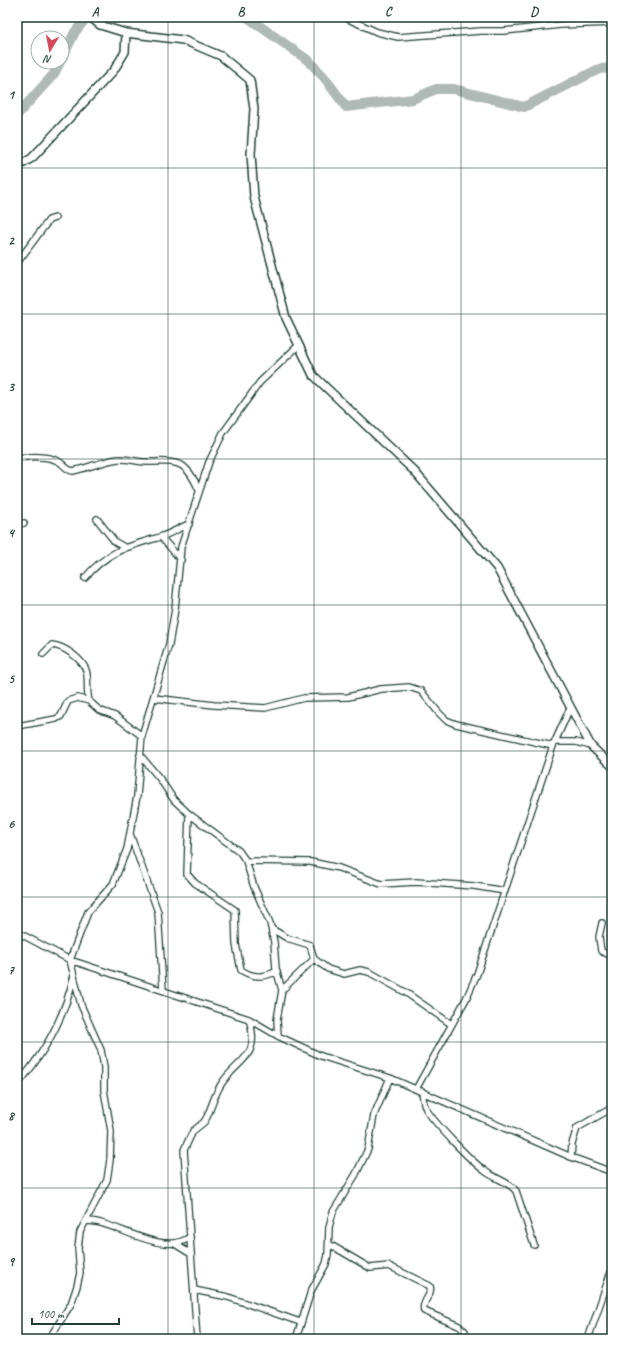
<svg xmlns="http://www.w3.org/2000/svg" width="629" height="1356" font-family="Caveat,sans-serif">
<rect width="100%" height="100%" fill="#fff"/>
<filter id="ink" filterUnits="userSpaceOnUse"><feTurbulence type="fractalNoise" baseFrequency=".025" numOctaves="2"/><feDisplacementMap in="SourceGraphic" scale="8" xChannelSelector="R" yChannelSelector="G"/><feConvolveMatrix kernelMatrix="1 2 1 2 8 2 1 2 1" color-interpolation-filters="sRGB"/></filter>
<g filter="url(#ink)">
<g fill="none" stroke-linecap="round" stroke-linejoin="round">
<path stroke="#afbab7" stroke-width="10" d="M247 17 309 61 324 77 346 107 413 99 436 89H454L524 107 599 69 612 68
M62 58 75 32 87 17
M17 115 54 74 60 62"/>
<defs>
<path id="minor" d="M344 17 377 32 398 37 481 31H504L561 25 612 23
M17 263 49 220 55 218
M17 458C29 457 47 455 58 461 64 464 66 470 73 471 88 468 103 461 118 459 128 458 136 462 146 462 177 462 185 458 199 490
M97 519 115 542 124 547
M17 525 24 523
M161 537 181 560
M85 578C107 551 129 546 160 537 170 534 179 528 189 524
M43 654 52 645C64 646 82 659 86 670 89 679 86 692 89 701
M154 698 214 705 265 708 304 698 348 697 381 689 409 687 421 691 439 713 446 720 456 724 553 746
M17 726 56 719 61 716 68 701 78 698 89 701 99 710 115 716 142 736
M555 742H576L591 746
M140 755 160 779 174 800 189 814 239 851 246 861 254 887 270 923 274 942 276 969 282 990 277 1020 278 1036
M189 814 187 874 195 883 235 910 236 944 241 970C253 978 264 978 277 971
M130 834 158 912 163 990
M246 861 311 862 339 868 381 884 416 882 474 886 505 891
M602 923 599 937 601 951 612 956
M272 929 287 938 310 945 314 959 328 969 344 974 360 970 369 972 405 992 451 1024
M17 932 70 960 249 1019 278 1036 321 1056 390 1078 571 1157 612 1172
M282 990 314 959
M17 1085C43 1055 64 1018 73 979
M416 1089 466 999 477 974 553 746 570 708
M422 1091C423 1097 423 1103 426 1109 436 1125 470 1160 485 1171 495 1179 508 1181 516 1191L534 1245
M571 1157 572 1144 577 1128 612 1108
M86 1221C114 1220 162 1258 190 1237
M175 1244 191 1254
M329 1244 370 1268 389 1266 430 1286C433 1295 421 1301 424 1311L459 1326 465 1331V1339
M194 1290 228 1297 300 1322
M49 1339 71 1304 77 1286 80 1273 78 1248 80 1232 107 1180 110 1160 111 1131 104 1090V1067L101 1050 81 1005 70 960 88 912 113 884 127 849 137 796 142 736 169 644 175 609 181 547 209 462 223 433 260 382 299 345
M197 1339 184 1150 193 1131 204 1122 207 1117C212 1106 215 1093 222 1083 239 1058 261 1058 249 1019
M296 1339 311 1291 326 1264 328 1255 329 1227 333 1212 356 1174 368 1149 374 1115 390 1078
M588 1339 612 1269"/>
<path id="tertiary" d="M90 17 100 25 126 33 183 40 221 56 250 80 254 109 251 154 254 197 286 318 313 375 414 471 497 568 591 746 612 766
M17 167 32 158 114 70 125 52 126 33"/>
</defs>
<use href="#minor" stroke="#1f3d34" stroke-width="8"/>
<use href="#tertiary" stroke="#1f3d34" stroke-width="10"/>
<use href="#minor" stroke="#fff" stroke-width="5.5"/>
<use href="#tertiary" stroke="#fff" stroke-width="7"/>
</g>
</g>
<path fill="none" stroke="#1f3d34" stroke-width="1" stroke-opacity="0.55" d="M168 17V1339M314 17V1339M461 17V1339M17 168H612M17 314H612M17 459H612M17 605H612M17 751H612M17 897H612M17 1042H612M17 1188H612"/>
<rect width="629" height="1356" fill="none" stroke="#fff" stroke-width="44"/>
<g transform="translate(50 50) rotate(190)"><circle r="19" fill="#ffffff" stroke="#a5b1ae"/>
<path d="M0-3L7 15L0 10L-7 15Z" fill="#d1495b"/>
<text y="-6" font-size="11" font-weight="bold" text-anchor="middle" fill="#1f3d34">N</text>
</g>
<path d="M32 1318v6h87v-6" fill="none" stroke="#1f3d34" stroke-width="2"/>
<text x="38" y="1318" font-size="12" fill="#1f3d34" stroke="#ffffff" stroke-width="3" paint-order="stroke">100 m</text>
<rect x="22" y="22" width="585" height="1312" fill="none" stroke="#1f3d34" stroke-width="1.5"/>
<g font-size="13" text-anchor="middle" font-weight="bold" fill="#1f3d34">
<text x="95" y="16">A</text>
<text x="241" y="16">B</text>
<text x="388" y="16">C</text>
<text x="534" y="16">D</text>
<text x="11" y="99">1</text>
<text x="11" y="245">2</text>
<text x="11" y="391">3</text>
<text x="11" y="537">4</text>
<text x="11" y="683">5</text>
<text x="11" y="828">6</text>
<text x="11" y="974">7</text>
<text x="11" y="1120">8</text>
<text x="11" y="1266">9</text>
</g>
</svg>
